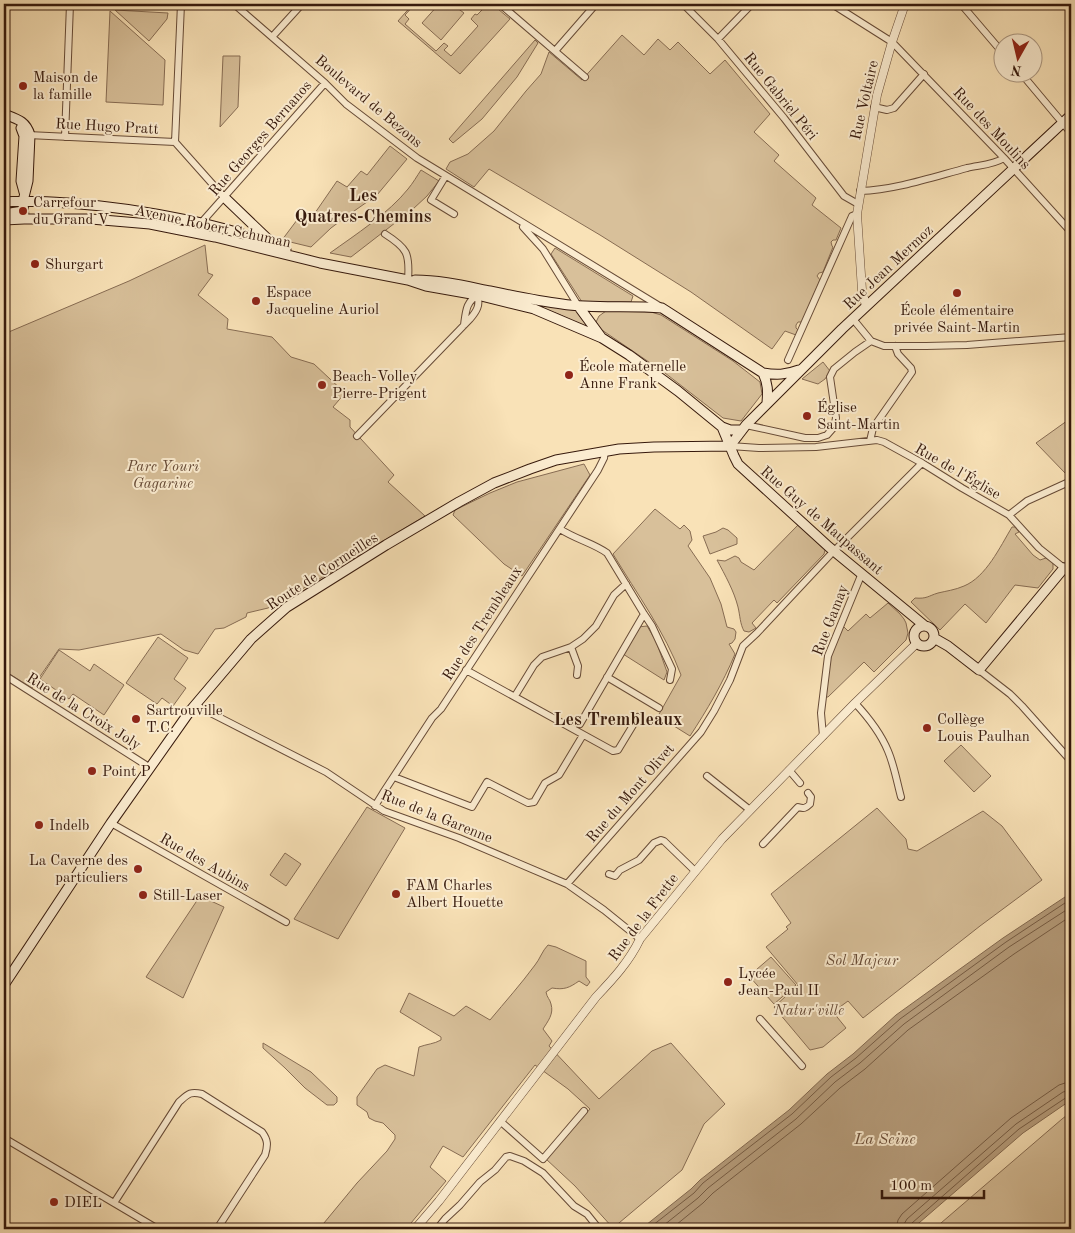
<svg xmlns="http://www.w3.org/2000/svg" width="1075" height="1233" font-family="'Old Standard TT',serif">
<rect width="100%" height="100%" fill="#f9e2b7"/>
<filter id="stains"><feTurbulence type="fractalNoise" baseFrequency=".004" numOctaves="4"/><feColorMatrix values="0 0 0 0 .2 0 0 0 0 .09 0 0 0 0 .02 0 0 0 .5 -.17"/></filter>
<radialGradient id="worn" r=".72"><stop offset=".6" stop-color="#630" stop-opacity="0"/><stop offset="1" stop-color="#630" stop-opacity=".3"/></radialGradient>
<path fill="#d8c09a" stroke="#876c53" d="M413 4H415L405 15 409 19 405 24 436 51 444 43 448 46 444 50 451 56 478 26 471 19 475 14 477 15 488 4H492L510 19 460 74 398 21Z
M439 4H452L464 13 441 40 422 23Z
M115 10 168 13 167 19 149 41Z
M110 11 165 60 163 105 106 102Z
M622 35 644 55 658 39 670 50 678 42 710 74 725 60 770 114 754 132 779 155 774 161 816 198 812 205 841 228 836 240H833L831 242 832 246 833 247 823 272 819 273 817 276 820 280 802 322H798L796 325V328L798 330 796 335 785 331 772 349 691 292 600 235 489 169 474 187 446 169 450 162 468 154 494 131 526 91 541 74 549 52 582 80Z
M535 40 538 43 517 77 482 119 453 143 449 139Z
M223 56H240L238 107 220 127Z
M390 146 407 159 377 195 347 216 331 228 311 247 282 240 297 220 306 226 337 181 347 187 361 171 367 175Z
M421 170 439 181 427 196 413 209 351 257 330 253C355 235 389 213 408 189 413 183 417 176 421 170Z
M205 245 208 273 213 275 198 295 228 319 227 329 272 337 291 357 314 364 345 393 333 407 350 420V427L394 475 388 482 425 516 311 584 268 608 247 613 246 617 224 628 215 629 198 654 184 650 161 634 79 650 59 649 32 688 11 675 4 674V334L129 281Z
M555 248 633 296 631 302H582L551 254Z
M531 303 579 311 589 327 588 328 558 314 531 304Z
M606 311 651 312 661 315 733 361 760 382 762 394 741 421 723 418 665 373 599 328 596 322 599 316Z
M823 362 830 371 825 379 818 384 802 379Z
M1071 418V471L1066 474 1036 443Z
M584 464 590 475 522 576 504 564 453 515 455 510 490 493 517 482Z
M655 509 680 529 684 525 690 531 692 540 688 546 710 578 721 604 727 627 734 629 736 632 735 639 732 643 729 644 735 654C723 683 707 710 690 736L658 716 681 675C665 632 637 594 613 554Z
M798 525 825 550 824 554 777 603 774 600 752 623 756 628 749 632 744 631C740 624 740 615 738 607 734 591 725 575 717 560L725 561 735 556 739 558 741 562 754 570Z
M1012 527H1015L1019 532 1015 534 1033 555 1040 560 1046 558 1053 562V569L1038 588 1015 585 986 623 965 604 940 630 911 602 915 598C927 599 928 596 938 593 946 591 955 590 964 586 986 577 1000 547 1012 527Z
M723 528 728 530 737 538V544L710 554 703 536 716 532Z
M888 603 900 614 904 619 906 623 908 633 906 640 874 672 864 662 828 697H826L830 657 842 625 848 631 866 614 870 618Z
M647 626 656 641 667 672 664 680 623 654 638 627Z
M158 637 188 658 174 679 186 688 173 706 162 698 157 704 126 683Z
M59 650 90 671 94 664 124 685 104 715 73 694 69 699 40 679Z
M961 745 991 776 974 792 944 761Z
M367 807 405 828 338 939 294 919Z
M877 808 906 839 908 849 917 851 983 811 1002 826 1042 880 980 926 863 1018 848 1001 833 1012 846 1028 823 1047 810 1050 774 1007 798 985 766 947 788 929 786 927 791 923 771 894Z
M285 853 301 864 286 886 270 875Z
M200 896 224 907 183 998 146 977Z
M548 945 556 947 586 961V977L590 982 587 986 579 981C569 988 564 990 552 988L546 992C547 998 550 999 551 1004 554 1014 548 1021 543 1029L552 1041 549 1046 599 1099 652 1051 671 1043 725 1104 704 1124 682 1170 613 1228 575 1186 546 1159 590 1109 568 1089 535 1065 463 1157 443 1146 430 1167 446 1181 406 1229H319L357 1183 387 1151 395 1139V1135L383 1123 375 1121 369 1118 367 1112 357 1105V1097L377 1069 385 1065 414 1076 419 1047C427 1044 434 1044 441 1040V1037L400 1012 409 993 454 1016 466 1006 490 1020C505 1002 521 984 535 965 540 959 542 951 548 945Z
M771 957 796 985 774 1004 749 976Z
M263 1043 311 1072 334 1094 337 1097V1102L334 1105H327L305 1088 285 1068 263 1048Z
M1071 1112V1229H934L1062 1119Z"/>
<path fill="#b79e7d" stroke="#836950" d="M1071 893V1100L1023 1133 912 1229H641L691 1189 700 1180 789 1110 827 1074 853 1054 896 1015 1003 938Z"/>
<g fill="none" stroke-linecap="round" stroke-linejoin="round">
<path stroke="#765c44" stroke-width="1" d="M648 1229 694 1193 703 1183 792 1114 831 1077 856 1058 900 1019 1006 942 1071 899
M659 1229 698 1198 708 1188 796 1119 835 1082 860 1063 904 1024 1009 947 1071 907
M671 1229 703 1203 713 1193 801 1124 840 1088 865 1069 908 1030 1014 954 1071 916
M896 1229 898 1220 902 1214 1011 1118 1059 1085 1065 1083 1071 1082
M903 1229 904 1224 907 1219 1016 1124 1063 1092 1071 1090
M910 1229 912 1223 1019 1129 1067 1097 1071 1096"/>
<defs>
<path id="minor" d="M234 4 325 83 346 104 417 158 661 307
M500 4 585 77
M683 4 718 39 784 118 844 196 858 204
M832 4 892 42 1004 158 1071 232
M961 4 1002 52
M272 37 302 4
M718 39 752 4
M555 51 596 4
M1020 72 1071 133
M874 107 887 110 894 108 924 74
M28 135 175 142 224 197
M65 137 70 4
M175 142 181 4
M445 177 431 200 454 214
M860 191C895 190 933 177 967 168 980 165 993 165 1004 158
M523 227 543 249 579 307
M199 234 201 223 325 83
M385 234C407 248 410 253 408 280
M853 319 871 341 884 346H926L967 345 1071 337
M464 325C466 310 466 302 479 294
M788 360 852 216 857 214
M746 425 805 438H818L827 435 834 427 836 418 830 377 834 369 855 352 871 341
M357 436 470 319C476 312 481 305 477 295
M870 441 873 428 912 372 911 368 898 354 895 346
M730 446 759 448 816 447 877 440 884 442 922 463 962 488 1009 515 1039 548 1064 568
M1009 515 1027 501 1071 481
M560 529C575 539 593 543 607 553L644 614 652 626 672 669 670 680
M571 647 578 666 577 675
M466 670 613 751 618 750 638 717
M979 670 1010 694 1022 706 1071 761
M607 677 659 708
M4 678H9L149 767
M515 696 534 665 542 657 571 647 583 639 596 626 614 595 626 584
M855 703C868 717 881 734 888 751 894 765 897 782 901 797
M195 705 326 772 384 811 459 838 567 884 604 910 640 939
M580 724 644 614
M823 736 821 713 828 656 862 573
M789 770 800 783
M707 776 750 810
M394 777 472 807 487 782 528 803 534 802 545 783 559 775 583 735
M375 806 383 793 432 718 441 709 598 470 604 458 605 451
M111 823 286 922
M763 844 798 807C804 809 806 808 810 804L811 797 808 793
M609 874 615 876 620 870 639 860 654 843 661 840 664 841 695 871
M567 884 701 732 714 711 730 680 743 646 757 633 830 555 922 463
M760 1019 802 1066
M500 1121 543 1159 584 1111
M4 1138 158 1229
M114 1203 179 1102C188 1094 190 1091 202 1094L262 1132C268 1140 268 1145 265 1155L217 1229
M437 1229 445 1219 460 1205 480 1182 495 1170 506 1157 510 1156 524 1161 543 1173 574 1206 587 1214 599 1229"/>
<path id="tertiary" d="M866 306 862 290 857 214 877 95 892 42 905 4
M415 1229 439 1201 596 997C613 979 629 962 640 939L722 839 855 703 917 643"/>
<path id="secondary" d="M4 114C17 119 26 121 30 135L28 181 23 201 24 219
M21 128 24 136 21 181 24 192
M224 197 273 244
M4 202C25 200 47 202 68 203 112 206 150 212 192 221 224 228 256 237 286 250
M4 214 23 211
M4 220 24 219H91L150 224 215 237 320 263 408 280 426 286 477 295 534 309 602 338 629 355 678 391 722 427 730 430H741
M415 280C440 280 465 286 490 291 514 296 538 301 562 304 595 309 629 305 662 308L763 373C776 375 786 375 799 370
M579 307 601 337
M763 373C768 384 768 391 767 403
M722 427 734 456 738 464 829 547 925 626
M730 446 746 425 842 329 1071 115
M914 636a10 10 0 1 1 20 0a10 10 0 1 1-20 0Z
M934 638 948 646 979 670 1064 568 1071 572
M4 985 111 823 190 711 251 639 287 607 386 545 459 502 494 483 530 469 556 460 619 449 654 447 730 446"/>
</defs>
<use href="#minor" stroke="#674b37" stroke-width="8"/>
<use href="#tertiary" stroke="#674b37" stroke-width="9"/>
<use href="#secondary" stroke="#36190c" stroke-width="11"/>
<use href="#minor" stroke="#fbecd0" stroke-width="6"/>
<use href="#tertiary" stroke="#fbecd0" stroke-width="8"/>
<use href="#secondary" stroke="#fbecd0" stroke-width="9"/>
</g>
<g fill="#8f2418" stroke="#fbecd0" stroke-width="2">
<circle cx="23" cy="86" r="5"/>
<circle cx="23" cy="211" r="5"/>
<circle cx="35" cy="264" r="5"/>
<circle cx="957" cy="293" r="5"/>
<circle cx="256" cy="301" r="5"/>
<circle cx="569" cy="375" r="5"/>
<circle cx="322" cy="385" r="5"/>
<circle cx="807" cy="416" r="5"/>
<circle cx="136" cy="719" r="5"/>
<circle cx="927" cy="728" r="5"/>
<circle cx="92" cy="771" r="5"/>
<circle cx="39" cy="825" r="5"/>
<circle cx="138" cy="869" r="5"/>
<circle cx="396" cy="894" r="5"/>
<circle cx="143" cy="895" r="5"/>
<circle cx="728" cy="982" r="5"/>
<circle cx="54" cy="1202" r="5"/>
</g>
<g text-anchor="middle" stroke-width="4" stroke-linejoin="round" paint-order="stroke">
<g font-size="15" fill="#36190c" stroke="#fbecd0" text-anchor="start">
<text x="33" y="82">Maison de<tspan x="33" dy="17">la famille</tspan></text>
<text x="33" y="207">Carrefour<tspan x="33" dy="17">du Grand V</tspan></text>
<text x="45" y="269">Shurgart</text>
<text x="266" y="297">Espace<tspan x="266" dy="17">Jacqueline Auriol</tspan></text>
<text x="957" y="315" text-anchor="middle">École élémentaire<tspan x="957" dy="17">privée Saint-Martin</tspan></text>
<text x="579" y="371">École maternelle<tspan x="579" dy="17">Anne Frank</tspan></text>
<text x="332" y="381">Beach-Volley<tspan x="332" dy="17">Pierre-Prigent</tspan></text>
<text x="817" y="412">Église<tspan x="817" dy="17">Saint-Martin</tspan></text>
<text x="146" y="715">Sartrouville<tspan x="146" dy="17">T.C.</tspan></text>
<text x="937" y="724">Collège<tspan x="937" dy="17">Louis Paulhan</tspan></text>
<text x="102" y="776">Point P</text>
<text x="49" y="830">Indelb</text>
<text x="128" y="865" text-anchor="end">La Caverne des<tspan x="128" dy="17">particuliers</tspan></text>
<text x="406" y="890">FAM Charles<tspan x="406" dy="17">Albert Houette</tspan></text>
<text x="153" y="900">Still-Laser</text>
<text x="738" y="978">Lycée<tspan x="738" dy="17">Jean-Paul II</tspan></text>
<text x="64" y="1207">DIEL</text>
</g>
<g font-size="15" fill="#36190c" stroke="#fbecd0">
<text transform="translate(781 96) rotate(51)" y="5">Rue Gabriel Péri</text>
<text transform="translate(864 100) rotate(-77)" y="5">Rue Voltaire</text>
<text transform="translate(369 101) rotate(40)" y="5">Boulevard de Bezons</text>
<text transform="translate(107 126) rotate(3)" y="5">Rue Hugo Pratt</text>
<text transform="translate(992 128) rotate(47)" y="5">Rue des Moulins</text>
<text transform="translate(260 138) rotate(-49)" y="5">Rue Georges Bernanos</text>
<text transform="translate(213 226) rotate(12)" y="5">Avenue Robert Schuman</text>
<text transform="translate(888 267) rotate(-43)" y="5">Rue Jean Mermoz</text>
<text transform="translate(958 471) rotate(30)" y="5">Rue de l'Église</text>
<text transform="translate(822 520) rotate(41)" y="5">Rue Guy de Maupassant</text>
<text transform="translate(322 571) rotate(-33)" y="5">Route de Cormeilles</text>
<text transform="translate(830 620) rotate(-69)" y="5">Rue Gamay</text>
<text transform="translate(482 623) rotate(-57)" y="5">Rue des Trembleaux</text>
<text transform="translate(84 711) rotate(32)" y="5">Rue de la Croix Joly</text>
<text transform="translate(630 793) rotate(-49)" y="5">Rue du Mont Olivet</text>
<text transform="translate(437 816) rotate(22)" y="5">Rue de la Garenne</text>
<text transform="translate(205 862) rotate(30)" y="5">Rue des Aubins</text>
<text transform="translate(643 917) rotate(-53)" y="5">Rue de la Frette</text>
</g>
<g font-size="15" font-style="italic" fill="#674b37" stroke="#fbecd0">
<text x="163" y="471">Parc Youri<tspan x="163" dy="17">Gagarine</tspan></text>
<text x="862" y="965">Sol Majeur</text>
<text x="809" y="1015">Natur'ville</text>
</g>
<g font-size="16" font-style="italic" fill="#6a4e39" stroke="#fbecd0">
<text x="885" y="1144">La Seine</text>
</g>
<g font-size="18" font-weight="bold" fill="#36190c" stroke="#fbecd0">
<text x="363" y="201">Les<tspan x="363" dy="21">Quatres-Chemins</tspan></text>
<text x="618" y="725">Les Trembleaux</text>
</g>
</g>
<rect width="1075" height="1233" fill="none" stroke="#f9e2b7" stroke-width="20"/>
<rect x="5" y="5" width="1065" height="1223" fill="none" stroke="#36190c" stroke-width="2.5"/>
<rect x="10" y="10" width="1055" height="1213" fill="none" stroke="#36190c"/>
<g transform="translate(1018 58) rotate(188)"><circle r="24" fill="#fbecd0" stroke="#ac9882"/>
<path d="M0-4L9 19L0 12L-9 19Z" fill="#8f2418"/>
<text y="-8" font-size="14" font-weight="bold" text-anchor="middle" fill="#36190c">N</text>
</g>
<path d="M882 1190v8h102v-8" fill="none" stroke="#36190c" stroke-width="2.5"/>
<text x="890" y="1190" font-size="15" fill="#36190c" stroke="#fbecd0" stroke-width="4" paint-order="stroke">100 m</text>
<rect width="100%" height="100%" filter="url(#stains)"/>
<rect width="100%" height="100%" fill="url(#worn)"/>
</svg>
